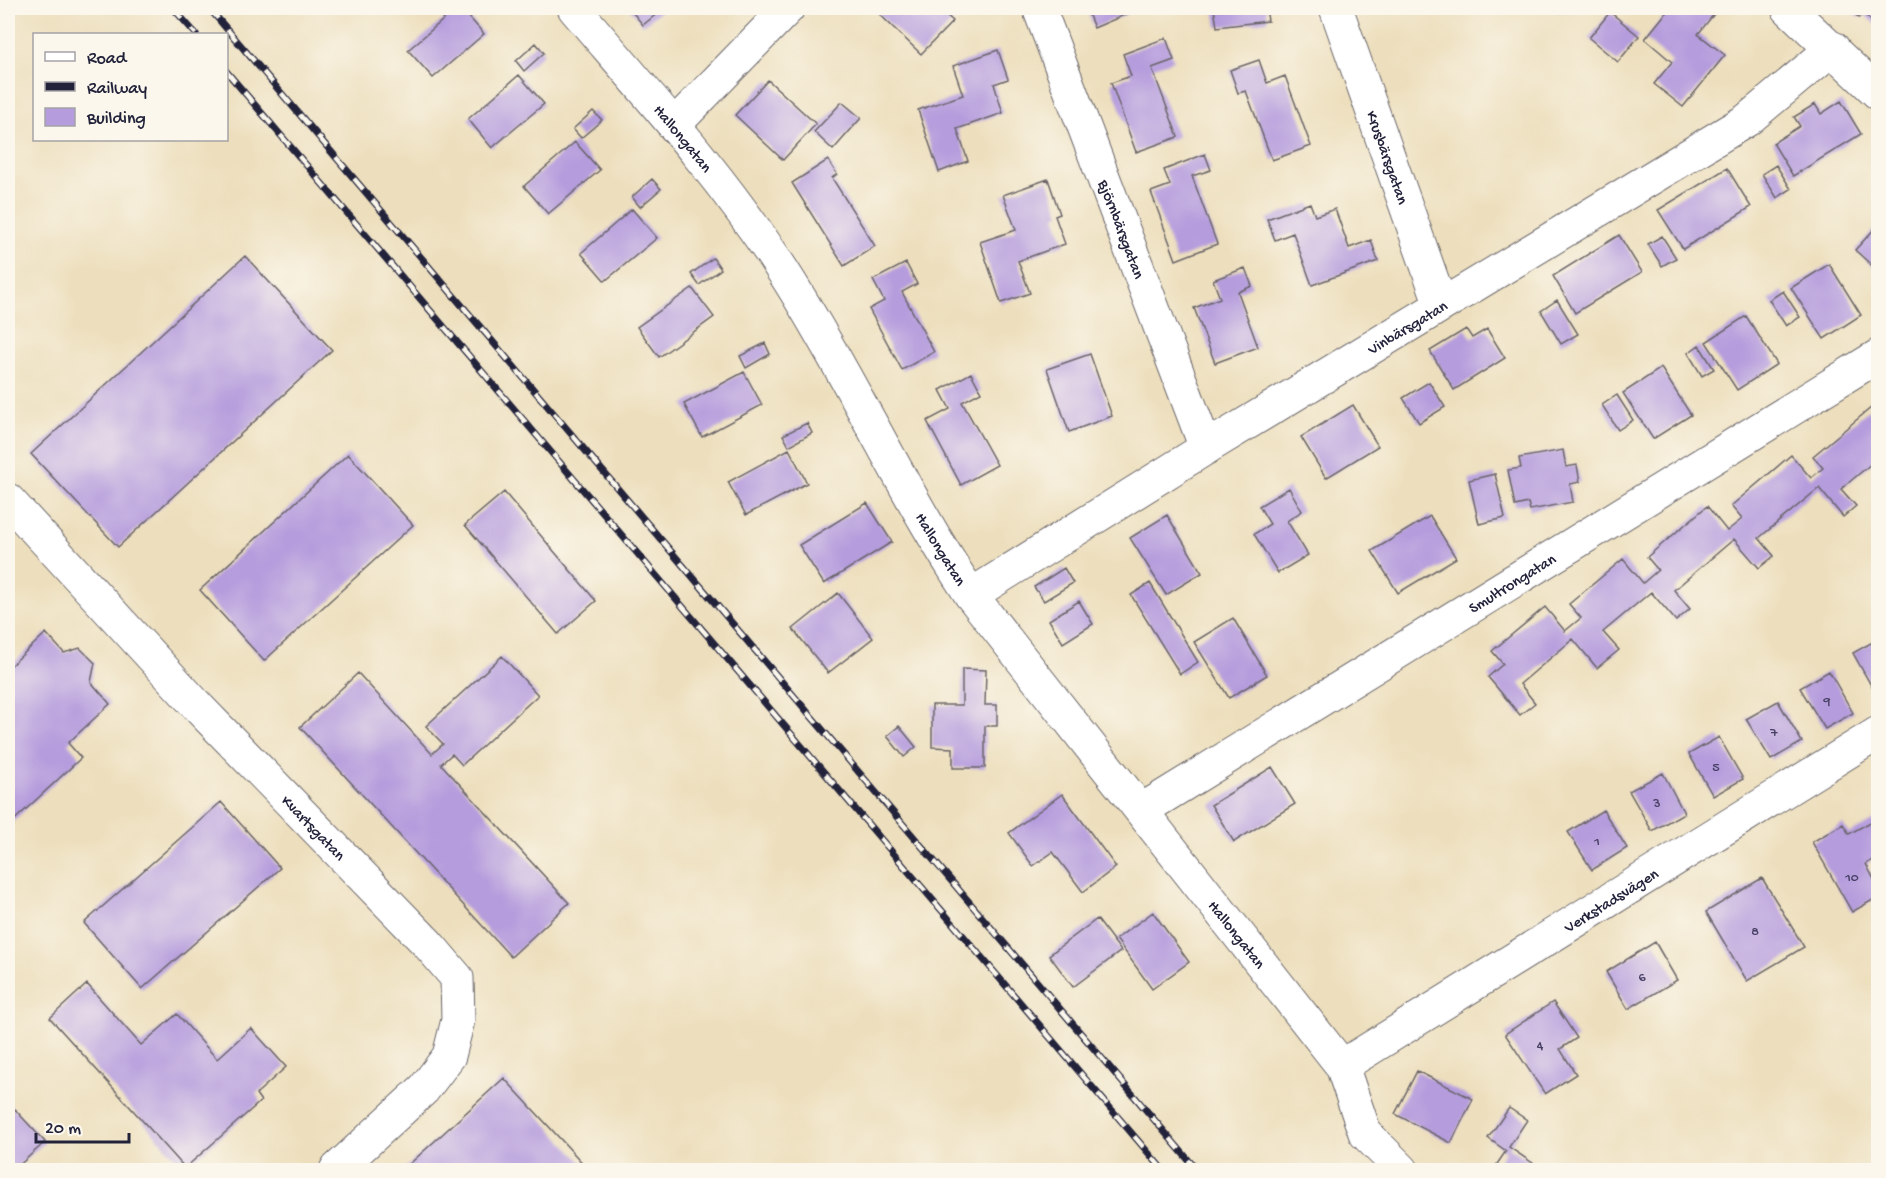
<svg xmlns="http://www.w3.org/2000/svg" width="1886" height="1178" font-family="'Gochi Hand',sans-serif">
<rect width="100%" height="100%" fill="#fbf7ec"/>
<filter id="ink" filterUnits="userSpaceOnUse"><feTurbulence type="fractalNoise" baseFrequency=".0167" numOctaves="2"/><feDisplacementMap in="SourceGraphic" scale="12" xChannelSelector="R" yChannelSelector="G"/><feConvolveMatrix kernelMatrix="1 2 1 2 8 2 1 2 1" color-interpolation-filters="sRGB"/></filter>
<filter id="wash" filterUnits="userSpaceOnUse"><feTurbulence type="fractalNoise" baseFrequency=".008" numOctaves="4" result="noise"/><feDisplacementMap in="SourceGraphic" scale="24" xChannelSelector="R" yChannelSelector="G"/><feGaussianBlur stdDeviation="1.35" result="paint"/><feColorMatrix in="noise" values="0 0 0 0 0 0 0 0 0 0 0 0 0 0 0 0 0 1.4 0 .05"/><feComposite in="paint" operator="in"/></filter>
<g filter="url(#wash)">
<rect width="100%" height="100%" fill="#eddfbd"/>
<g id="blocks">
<path fill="#b59cdd" d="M457 8H461L484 34 433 78 408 50Z
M629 8H664L643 25Z
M873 8H938L953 21 921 54Z
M1086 8H1132L1134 11 1094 28Z
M1214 8H1266L1268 21 1217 27Z
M1381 8H1414V10H1381Z
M1557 8H1579L1580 10 1557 12Z
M1670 8H1706L1714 14 1698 34 1725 55 1683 107 1654 84 1672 62 1645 39Z
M1848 8H1878V27L1863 13 1859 18Z
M1610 12 1639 36 1618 62 1589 38Z
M1166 38 1174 60 1152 68 1178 137 1136 152 1111 83 1131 76 1123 54Z
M536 43 544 53 524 71 516 61Z
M998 50 1008 79 994 84 1003 113 957 129 968 161 939 172 918 110 963 95 953 66Z
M1259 60 1267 83 1285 76 1311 146 1272 160 1246 91 1238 93 1230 70Z
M519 75 544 104 492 148 468 119Z
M768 80 816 124 783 160 735 115Z
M1841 101 1861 134 1793 176 1773 143 1800 126 1794 117 1815 104 1821 114Z
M842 102 861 118 833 150 814 132Z
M593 111 602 120 581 138 573 129Z
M575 142 600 170 548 214 524 186Z
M1205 154 1211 170 1192 176 1217 244 1176 260 1151 192 1170 185 1164 170Z
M828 160 837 174 832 178 875 246 844 266 792 183Z
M1776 165 1791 189 1777 198 1762 174Z
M1727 168 1751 207 1683 249 1658 210Z
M652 179 661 189 640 207 632 197Z
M1048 179 1060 214 1055 216 1065 244 1018 261 1030 293 1001 303 980 242 1016 230 1003 195Z
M1310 203 1315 216 1335 209 1349 248 1371 240 1378 261 1312 285 1293 233 1275 240 1267 219Z
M632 209 657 238 605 281 581 253Z
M1878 225V271L1855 250Z
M1619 235 1642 272 1575 313 1553 276Z
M1662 236 1676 258 1662 266 1648 244Z
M245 256 332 350 118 547 31 454Z
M713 258 721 269 699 285 691 274Z
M906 263 917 284 902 292 934 352 902 370 869 309 884 301 873 280Z
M1829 264 1861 315 1824 339 1791 288Z
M1245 268 1252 286 1238 292 1258 347 1215 363 1194 308 1220 298 1213 280Z
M692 288 714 317 659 357 637 327Z
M1783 291 1800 317 1786 326 1769 300Z
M1557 300 1578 334 1561 344 1541 311Z
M1746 316 1777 364 1737 390 1706 342Z
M1466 329 1472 338 1487 329 1505 358 1454 390 1430 351Z
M765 343 770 354 746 368 740 356Z
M1699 345 1714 369 1702 376 1688 353Z
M1090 354 1112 416 1069 432 1047 369Z
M1661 368 1691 415 1653 439 1623 393Z
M744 372 762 405 702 437 684 404Z
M971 373 981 392 962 402 997 465 961 485 927 421 950 409 940 390Z
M1429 382 1445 407 1419 423 1403 398Z
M1617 395 1633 420 1618 430 1602 405Z
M1353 405 1378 446 1326 478 1301 437Z
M1872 407 1878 414V458L1841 489 1856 506 1843 517 1819 488 1759 538 1774 556 1759 568 1734 539 1674 590 1690 609 1676 621 1651 592 1603 632 1619 650 1597 668 1573 639 1520 684 1535 703 1520 715 1488 677 1503 664 1492 651 1545 607 1565 631 1581 618 1569 604 1623 559 1643 583 1658 570 1647 557 1707 506 1727 531 1742 519 1731 506 1791 455 1811 478 1823 468 1813 456Z
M807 423 812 433 789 446 783 435Z
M789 449 807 483 746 515 728 482Z
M1563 450 1566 467 1577 465 1580 482 1570 484 1573 502 1530 510 1528 503 1515 506 1508 470 1521 468 1519 458Z
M348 454 413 525 264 661 200 590Z
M1495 474 1505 518 1479 524 1469 480Z
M1289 488 1302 511 1287 521 1308 555 1278 573 1254 534 1270 524 1259 506Z
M504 492 596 601 558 634 465 525Z
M867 503 892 542 824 584 799 545Z
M1167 515 1202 573 1166 595 1130 538Z
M1430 516 1456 558 1398 593 1372 551Z
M1064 568 1073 583 1044 601 1034 587Z
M1150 583 1198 662 1180 674 1131 595Z
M838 593 873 638 828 673 793 629Z
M1079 601 1093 624 1063 643 1049 620Z
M1233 618 1267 675 1229 698 1194 642Z
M46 633 64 653 80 648 95 663 91 682 110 704 68 743 81 758 8 826V668Z
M1878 639V696H1877L1853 653Z
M502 656 538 695 462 765 452 754 441 764 569 903 511 957 300 727 358 673 432 754 443 744 426 726Z
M962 669 986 670 985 705H997V726H985V768H953V748L932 747V705H962Z
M1829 671 1853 713 1825 729 1800 688Z
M1778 701 1802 742 1771 760 1746 719Z
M899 726 916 747 904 757 887 736Z
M1719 737 1743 779 1713 796 1689 754Z
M1272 767 1295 804 1234 842 1211 805Z
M1663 773 1684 813 1652 831 1629 791Z
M1062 794 1116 867 1083 892 1053 852 1033 866 1009 833Z
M221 802 280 868 142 989 84 923Z
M1603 810 1627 848 1592 870 1568 832Z
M1874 820 1878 828V857L1866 864 1878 887V897L1852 912 1812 842 1843 824 1849 834Z
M1762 878 1804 947 1747 981 1706 912Z
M1153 912 1189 962 1152 989 1116 939Z
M1097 919 1121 951 1073 987 1049 955Z
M1655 942 1677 980 1628 1009 1606 972Z
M87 984 141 1045 177 1014 217 1059 251 1028 286 1067 256 1094 261 1101 185 1168 50 1018Z
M1553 1002 1577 1038 1560 1049 1576 1074 1545 1094 1505 1034Z
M1417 1071 1473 1099 1451 1143 1395 1114Z
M504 1078 589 1170H403Z
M8 1102 45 1142 14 1170H8Z
M1509 1108 1527 1120 1509 1147 1543 1170H1493L1506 1151 1488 1138Z"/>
</g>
</g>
<g filter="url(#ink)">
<use href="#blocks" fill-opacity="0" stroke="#696468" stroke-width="1.5"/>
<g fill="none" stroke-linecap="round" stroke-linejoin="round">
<defs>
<g id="minor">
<path id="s1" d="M574 8C648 95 727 182 788 279 853 382 903 493 971 595L1342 1066 1365 1133 1402 1170"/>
<path id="s2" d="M1039 8 1206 448"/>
<path id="s3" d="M1336 8 1441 305"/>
<path d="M1788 8 1878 93"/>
<path d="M674 125 788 8"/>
<path id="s4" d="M8 500 200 709 428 944 457 978 458 1020 449 1056 424 1089 336 1170"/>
<path id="s5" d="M971 595 1206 448 1747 120 1833 48"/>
<path id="s6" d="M1142 810 1878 356"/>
<path id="s7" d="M1342 1066 1878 733"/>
</g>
</defs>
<use href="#minor" stroke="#696468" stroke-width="35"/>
<use href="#minor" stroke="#fff" stroke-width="33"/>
<defs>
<path id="rail" d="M173 8 196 34
M209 8 1197 1170
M226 71 1163 1170"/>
</defs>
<use href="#rail" stroke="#22223b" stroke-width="7"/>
<use href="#rail" stroke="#fbf7ec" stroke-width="4.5" stroke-dasharray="14" stroke-linecap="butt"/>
</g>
</g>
<g text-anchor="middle" stroke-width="4.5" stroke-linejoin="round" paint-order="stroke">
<g font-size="14" fill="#474064">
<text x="1827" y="705">9</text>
<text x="1774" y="736">7</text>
<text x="1716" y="771">5</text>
<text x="1657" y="807">3</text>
<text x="1597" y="845">1</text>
<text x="1852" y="881">10</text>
<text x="1755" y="935">8</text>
<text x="1642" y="981">6</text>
<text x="1540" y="1049">4</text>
</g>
<g font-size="16" fill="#22223b" stroke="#fbf7ec">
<text dy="6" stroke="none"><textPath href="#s1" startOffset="170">Hallongatan</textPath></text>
<text dy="6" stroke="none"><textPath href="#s3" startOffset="158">Krusbärsgatan</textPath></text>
<text dy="6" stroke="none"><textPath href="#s2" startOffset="236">Björnbärsgatan</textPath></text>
<text dy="6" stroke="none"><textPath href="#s5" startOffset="512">Vinbärsgatan</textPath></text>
<text dy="6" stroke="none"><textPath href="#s1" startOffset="656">Hallongatan</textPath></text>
<text dy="6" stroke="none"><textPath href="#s6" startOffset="434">Smultrongatan</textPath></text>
<text dy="6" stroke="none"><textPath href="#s4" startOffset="448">Kvartsgatan</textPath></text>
<text dy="6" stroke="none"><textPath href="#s7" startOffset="316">Verkstadsvägen</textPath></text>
<text dy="6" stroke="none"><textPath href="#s1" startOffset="1142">Hallongatan</textPath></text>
</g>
</g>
<rect width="1886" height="1178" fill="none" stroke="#fbf7ec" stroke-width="30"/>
<rect x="33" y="33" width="195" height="108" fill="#fbf7ec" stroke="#a4a2a5" stroke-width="1.5"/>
<rect x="45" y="52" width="30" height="9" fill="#ffffff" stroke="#a4a2a5" stroke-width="1.5"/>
<text x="87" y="63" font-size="18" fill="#22223b">Road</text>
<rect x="45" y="82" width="30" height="9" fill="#22223b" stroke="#a4a2a5" stroke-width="1.5"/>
<text x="87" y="93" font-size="18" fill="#22223b">Railway</text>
<rect x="45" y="108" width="30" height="18" fill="#b59cdd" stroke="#a4a2a5" stroke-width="1.5"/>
<text x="87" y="123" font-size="18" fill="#22223b">Building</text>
<path d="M36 1133v9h93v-9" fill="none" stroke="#22223b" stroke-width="3"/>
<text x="45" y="1133" font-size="18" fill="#22223b" stroke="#fbf7ec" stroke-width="4.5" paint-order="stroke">20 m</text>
</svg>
